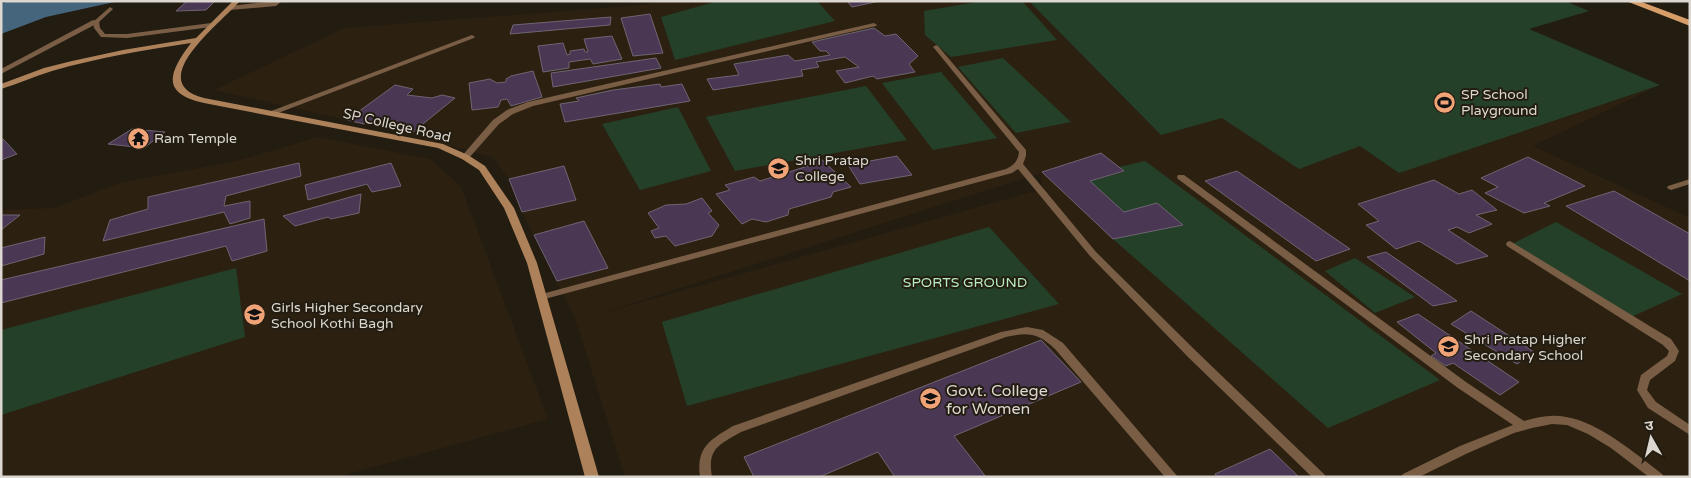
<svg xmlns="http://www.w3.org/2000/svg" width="1691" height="478" font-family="'Varela Round','Noto Sans Devanagari',sans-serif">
<rect width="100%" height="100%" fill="#231c11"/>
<path fill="#2c2111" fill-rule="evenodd" d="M668 1H1565L1589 11 1497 37 1529 29 1660 85 1533 146 1690 218V477H625L576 321 522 212 509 179 492 157 364 124 214 90 344 28 631 6ZM1041 173 1042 189 599 314Z
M318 137 430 159 461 186 548 419 337 477H1V210L54 208 119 183 237 161Z"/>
<path fill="#244029" d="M718 1H817L835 21 675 60 661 17Z
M983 1H1022L1057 40 951 57 925 35 924 11Z
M1029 1H1565L1589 11 1529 29 1660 85 1399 173 1360 146 1299 169 1222 118 1161 135Z
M1003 58 1071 122 1016 133 958 67Z
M941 72 997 138 933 150 882 83Z
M866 86 907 140 735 171 706 117Z
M678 107 711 171 640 190 602 124Z
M1145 161 1440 380 1328 428 1113 239 1182 225 1124 212 1090 181 1124 172 1119 167Z
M1556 222 1682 294 1631 317 1512 244Z
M989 227 1059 304 687 406 662 322Z
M1355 258 1415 297 1375 313 1325 271Z
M236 268 245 337 1 415V330Z"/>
<path fill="#44657c" d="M8 1H119L46 17 1 34V4Z"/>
<path fill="#4a3753" stroke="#6e6572" d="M187 1H215L206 10 176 11Z
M847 1H880L852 7Z
M650 14 663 53 633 56 621 18Z
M611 17 610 25 510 34 513 25Z
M874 28 885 36 896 34 918 56 909 64 915 72 877 79 873 76 845 83 836 71 859 67 845 57 816 62 819 67 801 70 803 76 713 90 707 79 739 75 734 64 788 55 795 61 830 55 826 51H820L812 42Z
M612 36 622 59 593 64 590 59 569 62V68L543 72 538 46 563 43 567 55 570 54V51L584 49 585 52H588L584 39Z
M656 58 661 68 553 87 551 73Z
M533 71 542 97 511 106 507 99 501 100 498 107 472 110 469 83 490 79 497 83 506 82V79L511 76Z
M660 84 661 87 682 84 690 101 565 122 560 104 579 101 576 98 613 90Z
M395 85 413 89 407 95 432 98 442 95 455 98 413 132 393 128 397 124 374 120 364 124 347 120Z
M132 129 165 132 144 148 108 144Z
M3 139 17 154 1 160V140Z
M1101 153 1124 171 1090 181 1124 212 1157 203 1183 225 1113 239 1042 172Z
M818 156 851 187 833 192 831 197 789 209 788 215 766 222 752 219 742 224 716 194 730 190 725 185 754 177 760 181 808 166 802 160Z
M897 156 912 175 860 184 848 165Z
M1528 157 1585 186 1544 203 1550 206 1524 213 1485 193 1498 187 1481 178Z
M299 163 301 176 226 196 224 206 250 201V218L230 224 224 212 103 241 110 220 148 209V197Z
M391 163 401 186 372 192 367 184 308 200 305 185Z
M564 166 576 200 522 212 509 179Z
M1237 171 1350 249 1316 261 1205 181Z
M1434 180 1459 194 1472 190 1497 210 1476 215 1492 224 1469 233 1457 227 1448 230 1488 256 1457 264 1419 241 1396 249 1366 225 1379 221 1358 204Z
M1614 191 1690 234V281L1566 206Z
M361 194 359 213 331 219 328 217 295 226 283 216Z
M702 198 712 211 708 213 719 225 712 236 675 246 666 236 655 238 651 231 659 228 648 213 666 205 686 204Z
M1 215H20L1 230Z
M264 219 267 251 232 261 226 246 1 303V280Z
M584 221 608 268 557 281 534 235Z
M45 237 44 254 1 266V248Z
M1386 252 1457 301 1433 306 1367 257Z
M1471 311 1534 352 1517 364 1451 324Z
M1418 314 1519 382 1500 395 1453 363 1446 366 1431 356 1436 353 1397 322Z
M1041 340 1081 382 954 436 986 477H895L878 452 819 477H754L744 457Z
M1270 449 1299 477H1217L1215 474Z"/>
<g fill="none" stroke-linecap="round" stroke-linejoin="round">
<path fill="#795d45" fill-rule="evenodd" d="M110 7 113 9 112 10 99 22 100 28 105 34H127L211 23 214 25 211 27 127 38 101 37 94 28 93 22Z
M874 23 877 25 876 26 533 106 513 114 499 124 468 159H465L461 157 493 120 507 110 528 102Z
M472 35 475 37 474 38 273 115H270L266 113Z
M936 45 938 46 1026 150V156L1023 164 1096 252 1197 352 1324 474 1326 477H1312L1189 358 1090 256 1018 169 1012 173 541 300 538 299 536 297 538 295 1006 169C1014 165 1018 161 1019 152L934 48 933 47Z
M1178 175H1184L1466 382 1524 421C1538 417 1552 414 1566 417 1599 422 1636 454 1662 474L1664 477H1649L1611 448 1588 434 1567 425 1552 424 1532 428 1514 433 1468 453 1419 477H1401L1403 474 1460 446 1513 425 1458 388 1178 179 1177 177Z
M1690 179V184L1671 190 1667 188 1668 186Z
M1510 241 1671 339 1679 351 1675 361 1650 380 1647 390 1656 402 1690 425V435L1648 408 1637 390 1641 375 1667 356 1669 351 1663 345 1507 246 1506 244 1507 242Z
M1027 327 1043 330 1063 343 1178 477H1165L1055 349C1038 333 1028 332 1006 337L741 432C719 445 707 448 712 477H700C696 447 710 440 733 426L1001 332Z"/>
<path fill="#795d45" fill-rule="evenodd" d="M275 1H282L276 6 230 10 227 8 230 6Z
M93 20 100 22 1 74V69Z"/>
<path fill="#ad815a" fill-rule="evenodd" d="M233 1H240C222 22 142 82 204 98L443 144 468 155 485 166 514 208 537 263 599 477H585L527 263 504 208 479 170 462 159 438 148 209 104C162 95 166 76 191 43 144 50 97 58 52 71 35 76 18 84 1 89V84L44 68 72 61 123 50 196 38Z"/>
<path fill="#d69d69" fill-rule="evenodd" d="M1626 1H1639L1690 20V26Z"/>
</g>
<defs>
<symbol id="stadium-disc" viewBox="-11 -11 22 22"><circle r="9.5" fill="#efa377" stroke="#231c11"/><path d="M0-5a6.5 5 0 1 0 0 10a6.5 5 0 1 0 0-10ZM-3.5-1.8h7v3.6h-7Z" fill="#111"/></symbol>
<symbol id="temple-disc" viewBox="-11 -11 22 22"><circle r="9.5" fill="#efa377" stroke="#231c11"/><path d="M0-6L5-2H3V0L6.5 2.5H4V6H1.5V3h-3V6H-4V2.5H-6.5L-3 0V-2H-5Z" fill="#111"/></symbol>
<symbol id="university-disc" viewBox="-11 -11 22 22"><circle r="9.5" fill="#efa377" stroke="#231c11"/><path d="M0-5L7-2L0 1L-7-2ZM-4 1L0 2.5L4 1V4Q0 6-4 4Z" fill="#111"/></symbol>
<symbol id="school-disc" viewBox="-11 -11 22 22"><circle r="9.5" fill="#efa377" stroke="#231c11"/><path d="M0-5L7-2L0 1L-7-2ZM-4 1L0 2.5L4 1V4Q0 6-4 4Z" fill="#111"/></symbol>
</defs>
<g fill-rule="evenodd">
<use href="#stadium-disc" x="1432" y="90" width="25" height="25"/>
<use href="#temple-disc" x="126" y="126" width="25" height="25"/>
<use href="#university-disc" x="766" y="156" width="25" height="25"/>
<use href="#school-disc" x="242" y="302" width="25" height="25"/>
<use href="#school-disc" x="1436" y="334" width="25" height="25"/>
<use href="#university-disc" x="918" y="386" width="25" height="25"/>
</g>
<g text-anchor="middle" stroke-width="4" stroke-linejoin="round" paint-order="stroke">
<g font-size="14" fill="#dcd7d0" stroke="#231c11" text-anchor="start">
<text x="1461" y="99">SP School<tspan x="1461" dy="16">Playground</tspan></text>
<text x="154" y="143">Ram Temple</text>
<text x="795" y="165">Shri Pratap<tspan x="795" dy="16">College</tspan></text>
<text x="271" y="312">Girls Higher Secondary<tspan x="271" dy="16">School Kothi Bagh</tspan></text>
<text x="1464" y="344">Shri Pratap Higher<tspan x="1464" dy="16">Secondary School</tspan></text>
</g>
<g font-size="14" fill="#dcd7d0" stroke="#231c11">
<text transform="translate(397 125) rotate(13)" y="5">SP College Road</text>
</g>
<g font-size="14" fill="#b8edbf" stroke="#231c11">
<text x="965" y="287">SPORTS GROUND</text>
</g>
<g font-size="16" fill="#dcd7d0" stroke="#231c11" text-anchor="start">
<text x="946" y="396">Govt. College<tspan x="946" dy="18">for Women</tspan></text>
</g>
</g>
<rect width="1691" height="478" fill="none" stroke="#dcd7d0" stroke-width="5"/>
<g transform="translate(1651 438) rotate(352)" stroke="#231c11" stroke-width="4" paint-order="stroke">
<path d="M0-4L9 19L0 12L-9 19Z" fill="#dcd7d0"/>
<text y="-8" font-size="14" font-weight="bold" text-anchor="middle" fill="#dcd7d0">उ</text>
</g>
</svg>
